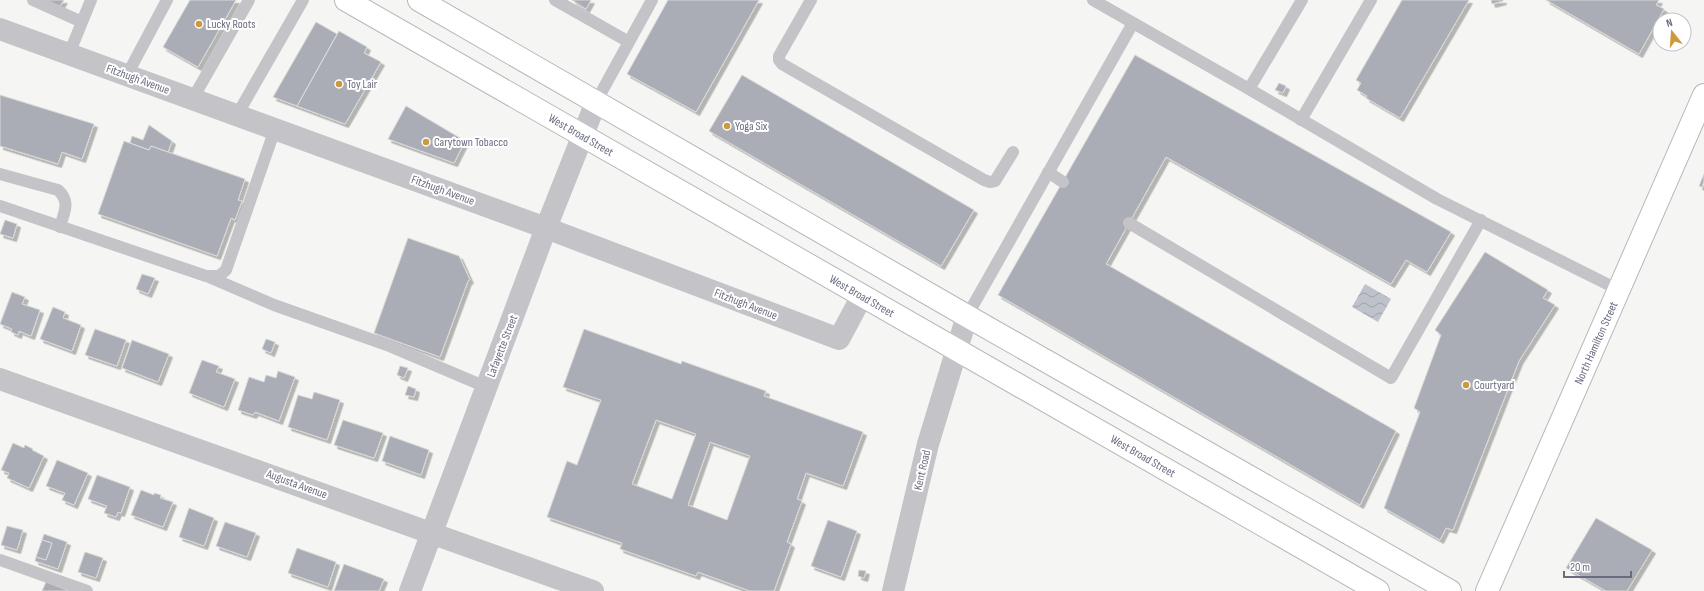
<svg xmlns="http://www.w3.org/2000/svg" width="1704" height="591" font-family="'Sofia Sans Condensed',sans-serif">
<defs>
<pattern id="water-waves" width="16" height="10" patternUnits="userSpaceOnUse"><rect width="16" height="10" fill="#bec2ca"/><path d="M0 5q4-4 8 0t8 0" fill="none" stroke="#9ea2a9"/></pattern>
<filter id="shadow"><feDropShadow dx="3.5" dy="3.5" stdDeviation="0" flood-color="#0004"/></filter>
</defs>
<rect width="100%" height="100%" fill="#f5f6f3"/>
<path fill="url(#water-waves)" d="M1365 284 1391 299 1378 322 1352 307Z"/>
<path fill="#abadb6" stroke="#d7d8d6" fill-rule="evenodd" filter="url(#shadow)" d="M43 0H64L58 9Z
M190 0H236L198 67 163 47Z
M572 0H591L586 9Z
M668 0H759L696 112 627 74Z
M1402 0H1469L1400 118 1366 98 1367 96 1357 90 1361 83 1356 80Z
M1491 0H1503V1L1492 4Z
M1546 0H1659L1656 5 1664 9 1639 54Z
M316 22 337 34 297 106 273 97Z
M339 31 367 47 364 53 381 62 345 124 297 106Z
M1135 55 1451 232 1427 272 1406 260 1391 284 1166 157 1106 264 1396 431 1360 505 998 295Z
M742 75 974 210 941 266 709 131Z
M1279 83 1286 86 1283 93 1275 90Z
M0 95 94 124 82 159 62 152 58 164 0 146Z
M406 106 465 141 454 163 388 139Z
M149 125 172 141 168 152 151 146 149 150 130 143 132 136 143 140Z
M124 141 149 150 151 146 245 179 238 200 242 201 235 220 231 218 217 256 98 214Z
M1704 174V181L1702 187 1699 186Z
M5 220 17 224 13 238 0 234Z
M408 238 459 256 470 280 468 281 440 357 374 333Z
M1485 252 1548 290 1543 298 1555 305 1519 361 1453 530 1446 528 1440 540 1384 508 1420 412 1414 408 1441 335 1435 330Z
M142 274 155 278 148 294 136 289Z
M12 292 25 297 22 304 40 310 31 336 19 331 18 335 11 332 12 329 0 324Z
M53 307 65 312 63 318 81 325 72 351 40 339Z
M95 329 126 340 117 366 85 355Z
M584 329 681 364 682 361 766 391 764 396 863 432 843 486 806 473 797 499 802 501 787 542 791 544 774 591H750L698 572 696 576 620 549 622 543 547 517 567 461 577 465 601 400 563 387ZM656 420 696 434 672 499 632 484ZM710 442 750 456 727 520 688 505Z
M266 339 275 342 271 353 262 349Z
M132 340 169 354 158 382 122 368Z
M202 360 219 366 216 372 235 379 224 407 189 393Z
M400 366 408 368 404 378 397 375Z
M278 371 295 377 279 421 255 412 253 415 238 410 249 377 264 382 266 375 276 378Z
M408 386 416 389 414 397 405 395Z
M314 392 340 400 327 440 288 427 298 395 312 399Z
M343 420 383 433 374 458 334 445Z
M390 436 429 450 421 475 382 461Z
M13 443 24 448 25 445 33 449 32 450 44 456 29 488 7 478 9 473 1 470Z
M57 460 88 473 74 505 62 500 65 493 46 486Z
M97 475 130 487 121 513 118 512 116 517 104 513 107 506 88 499Z
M141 490 154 495V493L161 495 160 498 173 502 163 527 131 515Z
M189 508 214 518 204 546 179 537Z
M1596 518 1652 550 1627 591H1606L1566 568Z
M828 520 857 531 841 577 811 566Z
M225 522 256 533 247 557 216 546Z
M7 526 23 530 17 550 1 545Z
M44 534 67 542 58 569 35 561 36 557 46 560 52 543 42 540Z
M42 540 52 543 46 560 36 557Z
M297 548 336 562 328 587 288 573Z
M85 552 103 558 96 578 78 572Z
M344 564 384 579 379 591H334Z
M859 570 866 571 864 578 858 576Z
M46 582 69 591H42Z"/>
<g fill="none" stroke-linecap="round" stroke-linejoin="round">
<defs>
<path id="primary" d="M346 0 1378 591
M419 0 967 316 1450 591
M1487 591 1704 95"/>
</defs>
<use href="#primary" stroke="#b6b7bc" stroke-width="24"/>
<path stroke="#c3c3c8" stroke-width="12" d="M33 0 82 22
M555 0 629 42
M811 0 779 56V60L782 64 984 180 990 182 995 181 1013 152
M1093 0 1249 89 1437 199 1619 290
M69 54 91 0
M127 75 167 0
M1249 89 1302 0
M192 100 249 0
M596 102 652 0
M237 115 303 0
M1301 120 1371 0
M1048 172 1063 182
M0 174 58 190C71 202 64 212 60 227
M0 206 206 276H219L226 270 275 129
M1129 223 1391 378 1481 220
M209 277 274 305 387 345 486 387
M967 316 1133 23
M0 560 87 591"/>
<path stroke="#c3c3c8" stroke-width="22" d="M0 29 546 228 839 339 862 296
M0 379 593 591
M410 591 546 228 596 102
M893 591 928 444 967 316"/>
<use href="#primary" stroke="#fff" stroke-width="22"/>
</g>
<g fill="#cc9a3d" stroke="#fff" stroke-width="1.5">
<circle cx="199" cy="24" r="4"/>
<circle cx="339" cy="84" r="4"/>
<circle cx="727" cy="126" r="4"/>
<circle cx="426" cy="142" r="4"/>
<circle cx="1466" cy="385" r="4"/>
</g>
<g text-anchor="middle" stroke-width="4" stroke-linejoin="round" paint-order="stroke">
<g font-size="12" fill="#696c80" stroke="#fff" text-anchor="start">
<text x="207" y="28">Lucky Roots</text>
<text x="347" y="88">Toy Lair</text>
<text x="735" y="130">Yoga Six</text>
<text x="434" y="146">Carytown Tobacco</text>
<text x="1474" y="389">Courtyard</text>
</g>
<g font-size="12" fill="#696c80" stroke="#fff">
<text transform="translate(138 79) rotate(20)" y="4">Fitzhugh Avenue</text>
<text transform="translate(581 135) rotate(30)" y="4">West Broad Street</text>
<text transform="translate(443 190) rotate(20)" y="4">Fitzhugh Avenue</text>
<text transform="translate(862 296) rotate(30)" y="4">West Broad Street</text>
<text transform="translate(746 304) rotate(21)" y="4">Fitzhugh Avenue</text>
<text transform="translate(1596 343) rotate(-66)" y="4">North Hamilton Street</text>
<text transform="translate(502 346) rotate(-69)" y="4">Lafayette Street</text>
<text transform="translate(1143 456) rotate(30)" y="4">West Broad Street</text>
<text transform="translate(922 470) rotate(-77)" y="4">Kent Road</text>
<text transform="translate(297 484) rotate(20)" y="4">Augusta Avenue</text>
</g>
</g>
<g transform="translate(1672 32) rotate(343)"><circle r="19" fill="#ffffff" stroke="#c3c4cc"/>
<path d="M0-3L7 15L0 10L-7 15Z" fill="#cc9a3d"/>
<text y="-6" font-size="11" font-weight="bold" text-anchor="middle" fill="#696c80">N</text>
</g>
<path d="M1564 571v6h67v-6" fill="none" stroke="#696c80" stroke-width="2"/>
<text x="1570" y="571" font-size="12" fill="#696c80" stroke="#ffffff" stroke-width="3" paint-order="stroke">20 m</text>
</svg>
